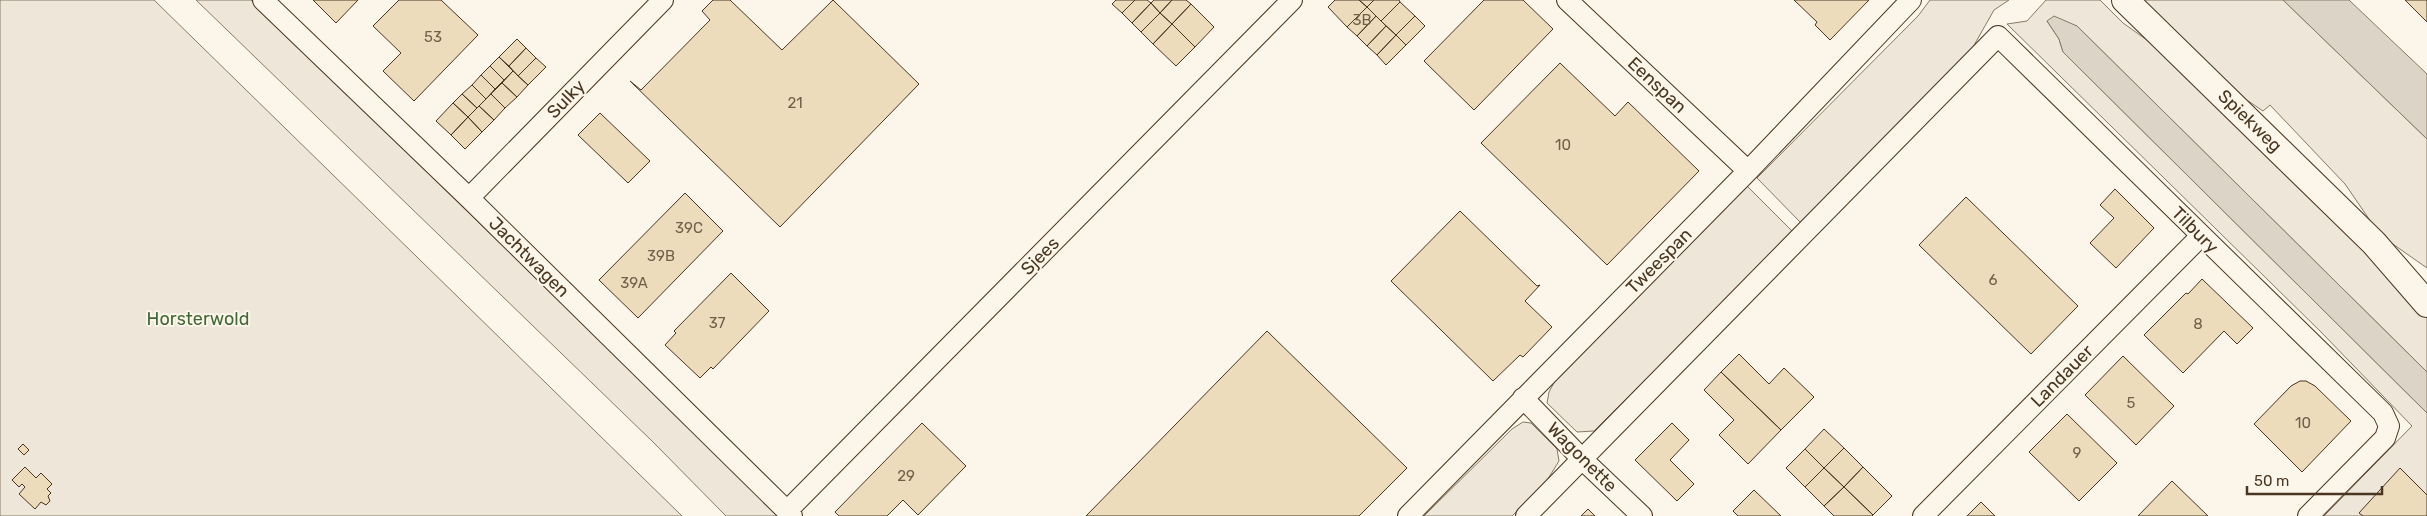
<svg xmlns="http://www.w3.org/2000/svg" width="2427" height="516" font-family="Rubik,sans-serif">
<rect width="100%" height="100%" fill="#fbf6e9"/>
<path fill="#ede6d9" stroke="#887966" d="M0 0H154L682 516H0Z
M196 0H251L779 516H726L653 442Z
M1930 0H2009L1994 10 1973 47 1801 223 1757 178 1918 16Z
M2046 0H2100L2123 23 2168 55 2427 315V372L2077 26 2047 21 2059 39 2063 52 2427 413V516H2324L2412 426 2322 333 2007 24 2027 21Z
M2143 0H2283L2427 139V268L2380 235 2345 184 2270 105 2263 111 2229 88Z
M1747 186 1793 232 1594 431 1577 432 1547 403 1549 392 1557 377Z
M1523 422 1531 423 1557 449 1559 461 1546 482 1512 516H1424L1512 429Z"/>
<path fill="#dcd4c6" stroke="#887966" d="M2283 0H2349L2427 74V139Z
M2054 16 2077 26 2427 372V413L2063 52 2059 39 2047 21Z"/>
<path fill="#ecdcbc" stroke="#4a3520" d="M313 0H358L336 23Z
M399 0H441L478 35 414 101 383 71 401 53 373 26Z
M713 0H730L782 50 833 0 919 84 780 227 630 81 641 90 710 20 702 11Z
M1116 0H1135L1122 13 1112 4Z
M1135 0H1147L1151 3 1132 23 1122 13Z
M1154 0H1172L1160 13 1151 3Z
M1172 0H1186L1191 4 1172 24 1160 13Z
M1335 0H1359L1367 7 1347 27 1328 7Z
M1359 0H1374L1367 7Z
M1374 0H1399L1400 2 1381 21 1367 7Z
M1484 0H1523L1553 29 1474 110 1424 61Z
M1794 0H1869L1830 40 1815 25 1817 22Z
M2405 0H2427V22Z
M1400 2 1415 16 1396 35 1381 21Z
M1151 3 1160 13 1141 32 1132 23Z
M1191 4 1214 27 1195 47 1172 24Z
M1367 7 1376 16 1357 36 1347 27Z
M1160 13 1172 24 1153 44 1141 32Z
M1376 16 1386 26 1367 46 1357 36Z
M1415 16 1425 26 1406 45 1396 35Z
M1172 24 1195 47 1176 66 1153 44Z
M1386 26 1396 35 1377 55 1367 46Z
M1396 35 1406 45 1386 65 1377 55Z
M517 39 526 48 509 66 499 57Z
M526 48 536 58 518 76 509 66Z
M499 57 513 71 504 80 490 66Z
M536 58 546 67 528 85 518 76Z
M1560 63 1615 116 1628 102 1699 171 1607 265 1481 143Z
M490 66 504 80 495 89 481 75Z
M513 71 528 85 517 97 502 83Z
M481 75 495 89 486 99 472 85Z
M502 83 517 97 505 108 491 94Z
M472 85 486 99 477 108 462 94Z
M462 94 477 108 468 117 453 103Z
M491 94 505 108 494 120 479 106Z
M453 103 468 117 451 135 436 121Z
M479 106 494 120 482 132 468 117Z
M600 113 650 161 628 183 578 135Z
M468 117 482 132 465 149 451 135Z
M2115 189 2154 228 2116 268 2090 243 2114 218 2100 205Z
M685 193 723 231 638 318 599 280Z
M1966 197 2078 306 2031 354 1919 245Z
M1460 211 1537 286 1540 285 1525 301 1552 327 1523 357 1520 355 1493 381 1391 281Z
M731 273 769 311 713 369 711 367 700 378 665 345 676 333 674 331Z
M2202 279 2253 328 2237 344 2224 331 2183 373 2144 335 2186 293 2188 294Z
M1267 331 1407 468 1359 516H1086Z
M1739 354 1769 384 1784 368 1814 397 1781 430 1721 372Z
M2123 356 2174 406 2136 445 2085 395Z
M1721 372 1781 430 1748 464 1719 435 1734 420 1704 390Z
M2300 381H2306L2315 386 2351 421 2302 472 2254 424 2291 386Z
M2067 414 2117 463 2079 501 2029 452Z
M922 423 966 466 918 515 903 500 887 516H839L835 512Z
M1672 423 1689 440 1670 460 1694 484 1677 501 1635 460Z
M1824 429 1844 448 1824 468 1805 449Z
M23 444 29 450 24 455 18 449Z
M1844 448 1863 467 1844 487 1824 468Z
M1805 449 1824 468 1805 487 1786 468Z
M25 467 36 478 41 473 52 484 47 489 51 493 48 496 50 501 46 505 41 502 35 509 19 494 25 487 22 484 19 487 12 480Z
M1863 467 1892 496 1873 515 1844 487Z
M1824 468 1844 487 1824 506 1805 487Z
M2400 468 2427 495V516H2363L2359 513Z
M2172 481 2208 516H2138Z
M1844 487 1873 515 1872 516H1834L1824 506Z
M1754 490 1781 516H1738L1733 511Z
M1981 502 1995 516H1967Z
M1588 509 1595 516H1581Z"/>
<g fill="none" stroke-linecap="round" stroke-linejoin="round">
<defs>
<path id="minor" d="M263 0 469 198 792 516
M1567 0 1748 171
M469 198 663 0
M1523 398 1582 459 1642 516
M787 511 1292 0
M1408 516 1748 171 1911 0
M1526 516 1998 36 2383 413 2389 426 2385 438 2308 516
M1923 516 2201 236"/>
<path id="major" d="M2125 0 2374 243 2427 304"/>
</defs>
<use href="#minor" stroke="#4a3520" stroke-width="22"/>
<use href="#major" stroke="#4a3520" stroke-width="28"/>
<use href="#minor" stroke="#fbf6e9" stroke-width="20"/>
<use href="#major" stroke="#fbf6e9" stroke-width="26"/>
</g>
<g text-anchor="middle" stroke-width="4" stroke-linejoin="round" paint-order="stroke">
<g font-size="15" fill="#725f47">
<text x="1362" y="25">3B</text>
<text x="433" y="42">53</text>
<text x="795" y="108">21</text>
<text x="1563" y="150">10</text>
<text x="689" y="233">39C</text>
<text x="661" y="261">39B</text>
<text x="1993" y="285">6</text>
<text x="634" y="288">39A</text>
<text x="717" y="328">37</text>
<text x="2198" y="329">8</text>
<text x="2131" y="408">5</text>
<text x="2303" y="428">10</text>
<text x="2077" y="458">9</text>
<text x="906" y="481">29</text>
</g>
<g font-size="18" fill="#4a3520" stroke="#fbf6e9">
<text transform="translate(1657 85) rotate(43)" y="6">Eenspan</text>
<text transform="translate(566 99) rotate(-46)" y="6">Sulky</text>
<text transform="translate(2250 121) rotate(44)" y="6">Spiekweg</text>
<text transform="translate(2195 230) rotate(45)" y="6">Tilbury</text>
<text transform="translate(1040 256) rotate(-45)" y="6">Sjees</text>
<text transform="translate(529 257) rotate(45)" y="6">Jachtwagen</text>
<text transform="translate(1659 261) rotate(-45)" y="6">Tweespan</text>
<text transform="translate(2062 376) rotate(-45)" y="6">Landauer</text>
<text transform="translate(1582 457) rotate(45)" y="6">Wagonette</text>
</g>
<g font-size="18" fill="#436837" stroke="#fbf6e9">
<text x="198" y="325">Horsterwold</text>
</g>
</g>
<path d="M2247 486v8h135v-8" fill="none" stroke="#4a3520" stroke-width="2.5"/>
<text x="2254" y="486" font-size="15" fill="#4a3520" stroke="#fbf6e9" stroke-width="4" paint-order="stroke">50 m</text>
</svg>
